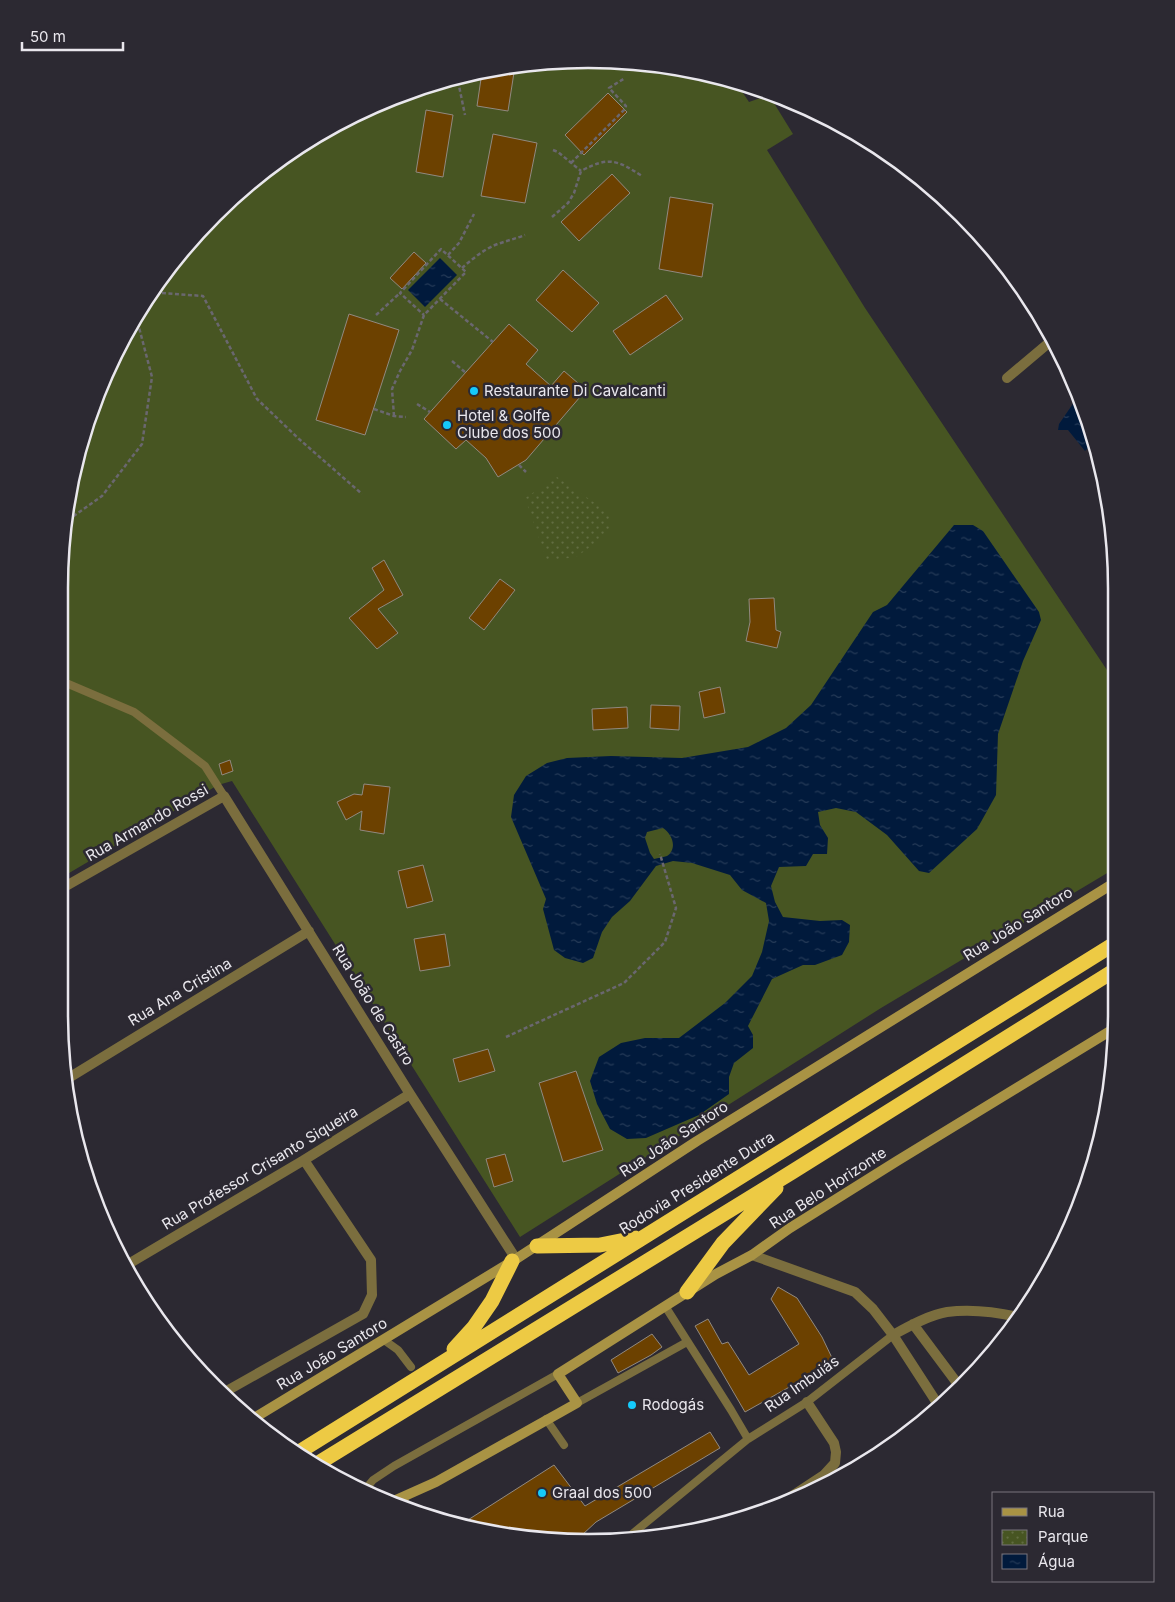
<svg xmlns="http://www.w3.org/2000/svg" width="1175" height="1602" font-family="Inter,sans-serif">
<defs>
<pattern id="park-dots" width="8" height="8" patternUnits="userSpaceOnUse" patternTransform="scale(1.25)"><rect width="8" height="8" fill="#475522"/><path d="M2 2h.1M6 6h.1" fill="none" stroke="#626d42" stroke-width="1.8" stroke-linecap="round"/></pattern>
<pattern id="water-ripples" width="26" height="14" patternUnits="userSpaceOnUse" patternTransform="scale(1.25)"><rect width="26" height="14" fill="#011a3c"/><path d="M2 4q2-2 4 0t4 0M15 11q2-2 4 0t4 0" fill="none" stroke="#263b58"/></pattern>
</defs>
<rect width="100%" height="100%" fill="#2c2932"/>
<path fill="#475522" d="M553 60 656 63 735 81 749 102 769 95 793 134 767 150 865 308 1113 679 1114 869 881 1008 520 1237 232 781 218 785 59 879V587L77 451 99 385 148 294 190 239 265 168 353 113 450 77Z"/>
<path fill="url(#park-dots)" d="M557 477 611 514 610 533 576 557 547 561 525 498Z"/>
<path fill="url(#water-ripples)" fill-rule="evenodd" d="M440 258 457 275 425 307 408 290Z
M1079 395 1092 444 1085 451 1068 430H1058L1059 424Z
M954 525H973L983 531 1039 612 1041 620 1023 661 998 734 996 795 977 829 929 873 919 871 887 835 856 812 836 808 818 812 820 825 828 838 827 854H813L806 866 779 867 771 886 775 902 783 917 820 921 842 920 850 925 849 942 842 955 815 965H803L772 979 748 1026 753 1035V1048L734 1063 729 1077V1094L699 1115 646 1138 627 1139 610 1129 597 1104 590 1081 599 1057 621 1043 645 1038H679L725 1003 752 976 762 952 769 921 766 903 742 890 730 875 692 863 673 861 656 866 630 901 612 917 602 932 593 958 583 963 565 958 554 950 543 909 546 899 511 817 514 795 526 776 547 763 567 758 611 756 682 758 748 747 786 728 811 705 873 612 887 605ZM663 828C672 834 678 848 667 856 664 857 658 858 654 859L650 853 645 838 647 832Z"/>
<path fill="#6c4100" stroke="#918980" d="M515 66 508 111 477 106 482 72Z
M608 93 627 112 584 155 565 135Z
M426 110 453 115 443 177 416 172Z
M493 134 537 143 525 203 481 196Z
M612 174 630 193 579 241 561 222Z
M670 197 713 204 702 277 659 269Z
M414 252 426 263 402 289 390 278Z
M563 270 599 303 572 332 536 300Z
M666 295 683 319 630 355 613 331Z
M349 314 399 330 365 435 316 420Z
M509 324 538 350 526 364 551 386 564 371 586 390 526 460 498 477 486 458 466 440 456 449 424 419Z
M384 560 403 595 378 609 398 633 377 649 349 618 384 590 372 568Z
M500 579 515 590 484 630 469 618Z
M774 598 776 630 781 632 777 648 746 641 750 622 749 599Z
M720 687 725 713 704 718 699 692Z
M651 705 680 706 679 730 650 728Z
M627 707 628 728 593 730 592 709Z
M230 760 233 771 222 775 219 764Z
M364 784 390 787 384 834 360 830 362 811 346 820 337 802 354 794 362 795Z
M423 865 433 901 407 908 398 871Z
M445 934 450 966 420 971 414 939Z
M488 1049 495 1071 459 1082 453 1059Z
M576 1071 603 1150 563 1162 539 1083Z
M505 1154 513 1181 494 1187 486 1159Z
M778 1287 797 1298 822 1337 834 1362 745 1412 695 1326 708 1319 722 1344 728 1342 749 1375 799 1344 771 1299Z
M652 1334 662 1347 651 1355 618 1373 611 1360Z
M710 1432 720 1448 596 1522 582 1535 583 1539H518L460 1525 554 1465 585 1506Z"/>
<g fill="none" stroke-linecap="round" stroke-linejoin="round">
<path stroke="#6a676f" stroke-width="2.5" stroke-dasharray="4 2.5" stroke-linecap="butt" d="M459 75 458 81 465 115
M553 150 558 152 581 171
M571 163 624 110 626 106 609 88 625 78
M552 217 568 203 574 193 581 171C609 156 617 160 642 176
M448 255 459 243 474 214
M462 268C471 260 483 250 495 245 505 241 515 239 525 235
M149 292 203 296 257 399 299 439 362 494
M440 299 493 342
M376 315 400 293
M452 361 466 373
M417 404 430 412
M374 409 394 416 406 417
M394 416 392 389 400 371 412 350 424 315 466 272 441 249 400 293 424 315
M519 465 526 472
M68 520 102 496 142 444 152 377 136 316
M63 555 69 554
M506 1037 624 983 665 942 676 908 660 854"/>
<path stroke="#7b6e3e" stroke-width="8" d="M59 680 134 712 205 766 224 796
M665 1306 731 1410 748 1439
M384 1340 398 1350 411 1367
M577 1403 687 1342
M546 1419 564 1445
M363 1492 373 1480 394 1466 558 1374
M403 1497 410 1512
M626 1539 748 1439 807 1402 893 1335"/>
<path stroke="#7b6e3e" stroke-width="10" d="M1007 378 1051 341
M59 890 224 796 410 1094 516 1259
M67 1079 309 931
M752 1255 855 1292 873 1309 893 1335 939 1406
M125 1266 304 1160 410 1094
M913 1324 960 1387
M893 1335C909 1326 929 1315 947 1312 970 1309 996 1312 1018 1317
M223 1393 363 1314 372 1295 371 1260 304 1160
M777 1506 824 1475 835 1463 836 1452 834 1443 807 1402"/>
<path stroke="#a99344" stroke-width="10" d="M251 1420 516 1259 697 1141 1114 883
M389 1503 436 1482 577 1403 558 1374 716 1274 752 1255 790 1228 897 1161 1115 1028"/>
<path stroke="#edca44" stroke-width="15" d="M537 1246 600 1245 635 1238
M687 1292 723 1243 776 1188
M454 1349 474 1327 492 1301 512 1261
M299 1452 1114 944
M317 1464 792 1172 1115 970"/>
</g>
<g fill="#15cafb" stroke="#2c2932" stroke-width="2">
<circle cx="474" cy="391" r="5"/>
<circle cx="447" cy="425" r="5"/>
<circle cx="632" cy="1405" r="5"/>
<circle cx="542" cy="1493" r="5"/>
</g>
<g text-anchor="middle" stroke-width="5" stroke-linejoin="round" paint-order="stroke">
<g font-size="15" fill="#e9e7ed" stroke="#2c2932" text-anchor="start">
<text x="484" y="396">Restaurante Di Cavalcanti</text>
<text x="457" y="421">Hotel &amp; Golfe<tspan x="457" dy="17">Clube dos 500</tspan></text>
<text x="642" y="1410">Rodogás</text>
<text x="552" y="1498">Graal dos 500</text>
</g>
<g font-size="15" fill="#e9e7ed" stroke="#2c2932">
<text transform="translate(147 823) rotate(-30)" y="5">Rua Armando Rossi</text>
<text transform="translate(1018 924) rotate(-32)" y="5">Rua João Santoro</text>
<text transform="translate(180 992) rotate(-31)" y="5">Rua Ana Cristina</text>
<text transform="translate(373 1005) rotate(58)" y="5">Rua João de Castro</text>
<text transform="translate(674 1139) rotate(-33)" y="5">Rua João Santoro</text>
<text transform="translate(260 1168) rotate(-31)" y="5">Rua Professor Crisanto Siqueira</text>
<text transform="translate(697 1183) rotate(-32)" y="5">Rodovia Presidente Dutra</text>
<text transform="translate(828 1188) rotate(-33)" y="5">Rua Belo Horizonte</text>
<text transform="translate(332 1354) rotate(-31)" y="5">Rua João Santoro</text>
<text transform="translate(802 1384) rotate(-35)" y="5">Rua Imbuiás</text>
</g>
</g>
<path d="M0 0H1175V1602H0ZM588 68H588A520 520 0 0 1 1108 588V1014A520 520 0 0 1 588 1534H588A520 520 0 0 1 68 1014V588A520 520 0 0 1 588 68Z" fill="#2c2932" fill-rule="evenodd"/>
<path fill="none" stroke="#e9e7ed" stroke-width="2.5" d="M588 68H588A520 520 0 0 1 1108 588V1014A520 520 0 0 1 588 1534H588A520 520 0 0 1 68 1014V588A520 520 0 0 1 588 68Z"/>
<rect x="992" y="1492" width="162" height="90" fill="#2c2932" stroke="#78757d"/>
<rect x="1002" y="1508" width="25" height="8" fill="#a99344" stroke="#78757d"/>
<text x="1038" y="1517" font-size="15" fill="#e9e7ed">Rua</text>
<rect x="1002" y="1530" width="25" height="15" fill="url(#park-dots)" stroke="#78757d"/>
<text x="1038" y="1542" font-size="15" fill="#e9e7ed">Parque</text>
<rect x="1002" y="1554" width="25" height="15" fill="url(#water-ripples)" stroke="#78757d"/>
<text x="1038" y="1567" font-size="15" fill="#e9e7ed">Água</text>
<path d="M22 42v8h101v-8" fill="none" stroke="#e9e7ed" stroke-width="2.5"/>
<text x="30" y="42" font-size="15" fill="#e9e7ed" stroke="#2c2932" stroke-width="4" paint-order="stroke">50 m</text>
</svg>
